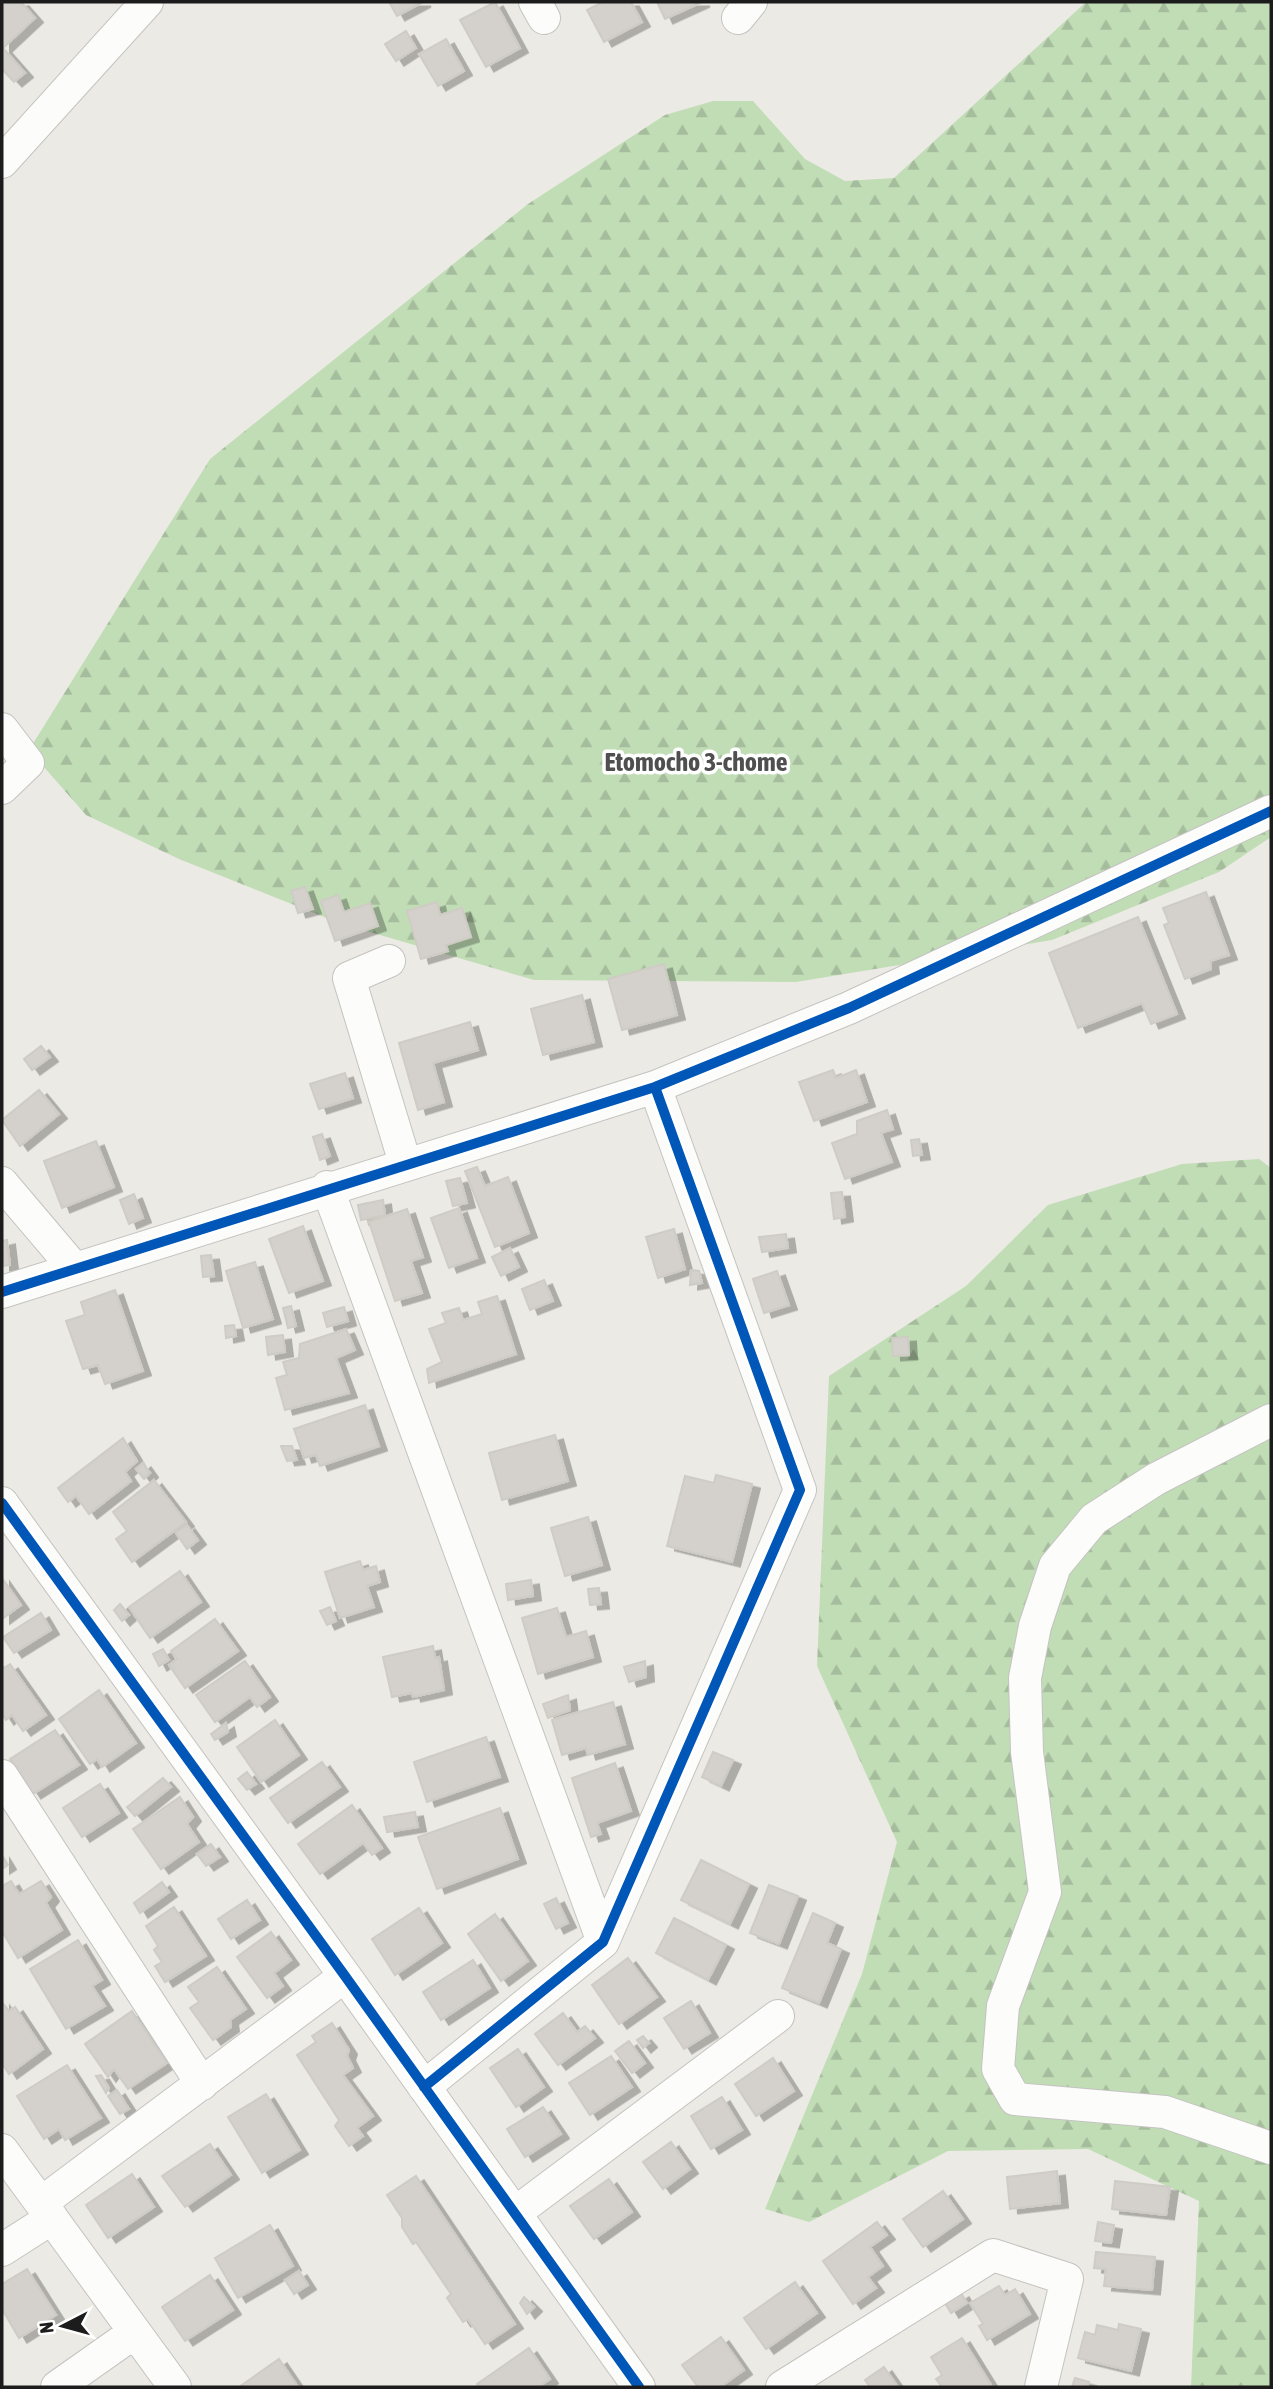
<svg xmlns="http://www.w3.org/2000/svg" width="1273" height="2389" font-family="'Asap Condensed',sans-serif">
<defs>
<pattern id="forest-firs" width="22" height="20" patternUnits="userSpaceOnUse" patternTransform="scale(1.75)"><rect width="22" height="20" fill="#c1ddb6"/><path d="M5 1l3.5 6h-7zM16 11l3.5 6h-7z" fill="#a5bd9c"/></pattern>
<filter id="shadow"><feDropShadow dx="8" dy="4.5" stdDeviation="0" flood-color="#0004"/></filter>
</defs>
<rect width="100%" height="100%" fill="#eceae4"/>
<path fill="url(#forest-firs)" d="M1086 2H1271V837L1219 872 1052 940 796 982 534 980 339 923 179 859 86 815 29 750 210 459 528 204 665 115 713 101H753L805 159 845 181 894 178Z
M1259 1159 1271 1168V2387H1191L1199 2201 1088 2149 948 2151 809 2222 765 2209 862 1974 897 1842 817 1666 829 1376 966 1286 1048 1205 1182 1164Z"/>
<path fill="#d4d1cc" stroke="#cfcbc5" stroke-width="2" filter="url(#shadow)" d="M2 2H21L35 18 3 48 25 73 14 82 2 69Z
M389 2H423L397 16Z
M495 2 520 48 486 67 460 20Z
M603 2H631L642 22 604 42 587 10Z
M657 2H702L665 19Z
M406 31 416 48 396 61 385 44Z
M446 39 464 71 438 86 419 54Z
M305 887 313 909 298 913 291 891Z
M1206 892 1229 955 1210 961 1211 969 1185 979 1164 925 1169 923 1163 908Z
M338 895 344 912 370 903 378 926 335 941 321 901Z
M437 902 440 915 462 908 471 937 446 945 448 951 421 959 407 911Z
M1138 917 1177 1014 1151 1024 1142 1003 1078 1028 1049 953Z
M664 964 677 1015 622 1030 608 979Z
M582 995 594 1042 543 1055 531 1009Z
M470 1022 478 1050 433 1063 444 1102 418 1110 399 1043Z
M41 1046 50 1057 32 1070 24 1059Z
M833 1070 836 1078 856 1070 867 1102 814 1121 799 1082Z
M345 1073 353 1098 319 1109 310 1084Z
M39 1090 59 1114 20 1146 2 1120Z
M887 1110 893 1129 881 1133 892 1162 845 1179 832 1143 857 1134V1121Z
M322 1134 330 1156 320 1160 313 1137Z
M919 1139 922 1155 913 1156 911 1140Z
M96 1141 114 1187 62 1208 44 1161Z
M477 1167 485 1186 508 1177 529 1233 495 1247 465 1171Z
M460 1178 467 1203 453 1206 446 1181Z
M842 1192 845 1217 834 1219 831 1193Z
M134 1194 143 1218 129 1224 120 1200Z
M383 1200 385 1215 361 1220 358 1205Z
M459 1208 477 1258 449 1268 431 1218Z
M407 1209 423 1257 411 1261 422 1293 395 1301 369 1222Z
M303 1226 323 1281 289 1293 269 1239Z
M674 1229 685 1269 658 1278 646 1237Z
M786 1234 788 1248 762 1252 759 1237Z
M7 1240 10 1265 2 1266V1241Z
M510 1248 519 1267 501 1276 492 1257Z
M211 1255 214 1276 203 1277 201 1256Z
M255 1262 273 1319 243 1328 226 1271Z
M691 1270 699 1271 702 1283 690 1285Z
M777 1271 789 1305 764 1313 753 1279Z
M544 1280 553 1301 530 1310 522 1289Z
M115 1290 143 1371 105 1384 98 1365 83 1369 66 1321 85 1315 81 1302Z
M497 1296 516 1354 429 1383 427 1369 442 1362 429 1329 446 1323 442 1313 459 1308 463 1320 482 1314 478 1302Z
M291 1306 296 1326 288 1328 283 1308Z
M344 1307 348 1321 327 1327 323 1313Z
M234 1325 236 1336 226 1338 225 1326Z
M346 1329 355 1350 336 1358 349 1393 285 1410 276 1378 287 1375 283 1362 299 1358 300 1344Z
M283 1335 285 1352 268 1355 266 1337Z
M908 1337 909 1355 893 1356 892 1338Z
M365 1405 379 1446 320 1466 316 1455 304 1458 294 1429Z
M555 1435 568 1481 502 1500 489 1453Z
M123 1438 137 1461 125 1472 131 1481 89 1514 76 1496 68 1502 58 1488Z
M281 1446H292L297 1460 287 1461Z
M143 1463 150 1473 144 1479 136 1469Z
M716 1475 752 1484 732 1562 667 1546 685 1476 714 1483Z
M154 1480 186 1522 132 1562 116 1539 127 1531 113 1512Z
M588 1517 602 1565 565 1576 551 1528Z
M187 1525 198 1540 187 1549 176 1533Z
M360 1561 363 1570 376 1566 380 1582 367 1586 374 1607 340 1618 325 1572Z
M180 1571 201 1602 150 1638 129 1607Z
M2 1578 21 1605 2 1619Z
M531 1580 533 1596 508 1600 506 1584Z
M599 1588 601 1604 590 1605 588 1589Z
M120 1604 129 1615 122 1621 114 1610Z
M330 1607 336 1621 327 1625 320 1611Z
M557 1608 566 1637 586 1631 593 1657 538 1674 522 1618Z
M41 1613 51 1630 14 1653 3 1637Z
M215 1619 238 1651 185 1688 169 1665 177 1659 171 1651Z
M433 1646 435 1658 439 1657 444 1690 413 1697 412 1693 392 1697 383 1657Z
M163 1649 169 1660 159 1666 153 1654Z
M245 1661 270 1697 257 1707 250 1697 215 1722 196 1695Z
M645 1661 646 1677 629 1682 624 1667Z
M10 1664 46 1715 23 1731 12 1715 6 1720 2 1714V1665L4 1668Z
M99 1690 136 1743 102 1767 97 1759 90 1764 59 1719Z
M568 1695 570 1710 548 1718 543 1704Z
M613 1702 625 1744 588 1755 586 1748 562 1755 552 1720Z
M275 1720 299 1755 261 1782 237 1747Z
M226 1723 228 1732 215 1740 211 1734Z
M55 1730 79 1765 33 1794 10 1759Z
M486 1737 500 1777 427 1802 414 1762Z
M713 1752 733 1760 721 1786 702 1777Z
M322 1762 340 1787 288 1823 270 1798Z
M615 1763 631 1811 597 1823 601 1834 591 1837 572 1778Z
M247 1772 256 1784 247 1790 238 1779Z
M163 1778 171 1787 135 1816 127 1807Z
M100 1784 119 1813 82 1837 63 1808Z
M180 1797 193 1817 187 1824 199 1842 161 1869 133 1829Z
M352 1805 382 1848 372 1855 363 1843 320 1874 298 1844Z
M500 1808 518 1859 437 1889 418 1837Z
M415 1812 418 1827 387 1832 384 1817Z
M211 1844 220 1857 206 1866 197 1854Z
M2 1855 8 1865 2 1869Z
M701 1860 749 1884 730 1924 681 1900Z
M11 1881 19 1894 41 1881 51 1897 46 1903 62 1930 18 1958 2 1931V1886Z
M162 1882 169 1892 140 1913 134 1903Z
M769 1885 798 1896 779 1944 750 1933Z
M556 1898 568 1923 556 1929 544 1904Z
M247 1900 260 1920 231 1939 218 1919Z
M174 1907 206 1956 165 1982 155 1966 162 1962 154 1950 158 1946 146 1926Z
M419 1908 442 1943 395 1975 372 1939Z
M813 1913 835 1923 827 1943 841 1949 819 2003 782 1988Z
M495 1914 528 1961 501 1981 468 1934Z
M674 1918 726 1945 708 1980 656 1953Z
M271 1932 291 1960 274 1973 283 1986 267 1998 237 1957Z
M78 1940 102 1980 92 1986 105 2006 66 2029 30 1969Z
M628 1958 657 1997 619 2024 592 1985Z
M473 1960 490 1988 441 2020 423 1992Z
M217 1967 246 2009 230 2020 231 2027 213 2040 190 2008 199 2002 188 1987Z
M691 2001 710 2033 684 2049 664 2018Z
M2 2002 9 2011 15 2007 43 2049 9 2074 2 2063Z
M132 2011 167 2063 128 2089 114 2069 108 2077 85 2044Z
M563 2013 577 2032 585 2026 595 2038 558 2065 535 2034Z
M332 2023 349 2050 347 2056 353 2068 343 2075 373 2116 357 2128 363 2136 349 2146 335 2126 339 2120 297 2055 316 2042 312 2036Z
M643 2036 649 2043 643 2048 637 2040Z
M629 2041 645 2063 632 2073 615 2051Z
M518 2049 544 2087 516 2107 490 2068Z
M611 2056 632 2087 590 2115 569 2083Z
M773 2058 794 2091 756 2116 735 2084Z
M67 2065 101 2118 65 2140 59 2129 44 2139 17 2096Z
M101 2075 109 2088 106 2093 96 2076Z
M117 2090 129 2109 120 2114 108 2096Z
M266 2094 300 2150 262 2173 228 2117Z
M722 2097 742 2130 711 2149 691 2116Z
M543 2107 561 2134 525 2157 507 2129Z
M671 2142 690 2169 663 2189 643 2162Z
M210 2144 231 2175 185 2207 162 2176Z
M1057 2171 1060 2203 1010 2209 1007 2177Z
M132 2174 154 2207 108 2238 86 2205Z
M416 2176 515 2324 485 2344 468 2319 463 2322 447 2298 451 2294 416 2242 413 2244 402 2227V2218L387 2195Z
M609 2179 632 2212 594 2239 570 2206Z
M1115 2181 1170 2187 1166 2215 1112 2209Z
M943 2191 963 2219 923 2247 903 2219Z
M877 2222 887 2235 870 2247 883 2266 868 2277 876 2288 853 2304 823 2261Z
M1098 2222 1114 2225 1111 2243 1095 2241Z
M270 2225 293 2266 238 2298 215 2258Z
M1096 2252 1155 2257 1152 2290 1104 2286 1106 2269 1094 2268Z
M27 2269 56 2315 19 2338 2 2309V2284Z
M299 2271 308 2285 294 2294 285 2280Z
M210 2275 233 2310 185 2341 162 2307Z
M795 2282 817 2313 766 2349 744 2318Z
M999 2286 1005 2295 1015 2289 1030 2314 987 2340 979 2326 983 2324 970 2303Z
M961 2293 967 2303 951 2313 945 2303Z
M524 2297 534 2307 527 2314 520 2303Z
M1119 2324 1141 2329 1131 2371 1078 2358 1085 2332 1095 2335 1097 2325 1118 2330Z
M721 2337 744 2370 720 2387H698L682 2365Z
M962 2338 991 2385 988 2387H942L936 2379 942 2375 931 2357Z
M529 2348 550 2379 538 2387H479L477 2384Z
M279 2359 298 2387H239Z
M884 2367 898 2387H870L865 2380Z
M1075 2378 1089 2382 1087 2387H1072Z"/>
<g fill="none" stroke-linecap="round" stroke-linejoin="round">
<defs>
<path id="minor" d="M535 2 544 18
M738 18 751 2
M2 162 147 2
M2 729 28 763 2 788
M389 961 349 978 405 1163
M2 1183 74 1268
M327 1187 603 1942
M2 1292 655 1087 849 1008 1271 811
M1271 1420 1156 1479 1094 1519 1055 1566 1035 1626 1025 1678 1027 1752 1045 1892 1003 2006 998 2069 1015 2099 1165 2112 1271 2148
M2 1503 345 1976 639 2387
M2 1776 202 2084
M424 2087 603 1942 800 1490 655 1087
M2 2150 175 2387
M41 2203 345 1976
M515 2213 778 2016
M2 2250 52 2218
M57 2387 135 2332
M782 2387 993 2255 1067 2279 1041 2387"/>
</defs>
<use href="#minor" stroke="#c4c3c0" stroke-width="34"/>
<use href="#minor" stroke="#fcfcfb" stroke-width="32"/>
<defs>
<path id="cycleway" d="M2 1292 655 1087 849 1008 1271 811
M2 1503 345 1976 639 2387
M424 2087 603 1942 800 1490 655 1087"/>
</defs>
<use href="#cycleway" stroke="#fff" stroke-width="15"/>
<use href="#cycleway" stroke="#0057b8" stroke-width="10"/>
</g>
<g text-anchor="middle" stroke-width="7" stroke-linejoin="round" paint-order="stroke">
<g font-size="26" font-weight="bold" fill="#4f4f4f" stroke="#fff">
<text x="696" y="771">Etomocho 3-chome</text>
</g>
</g>
<rect width="1273" height="2389" fill="none" stroke="#1c1c1c" stroke-width="7"/>
<g transform="translate(63 2326) rotate(264)" stroke="#ffffff" stroke-width="5" paint-order="stroke">
<path d="M0-5L12 26L0 18L-12 26Z" fill="#1c1c1c"/>
<text y="-10" font-size="19" font-weight="bold" text-anchor="middle" fill="#1c1c1c">N</text>
</g>
</svg>
